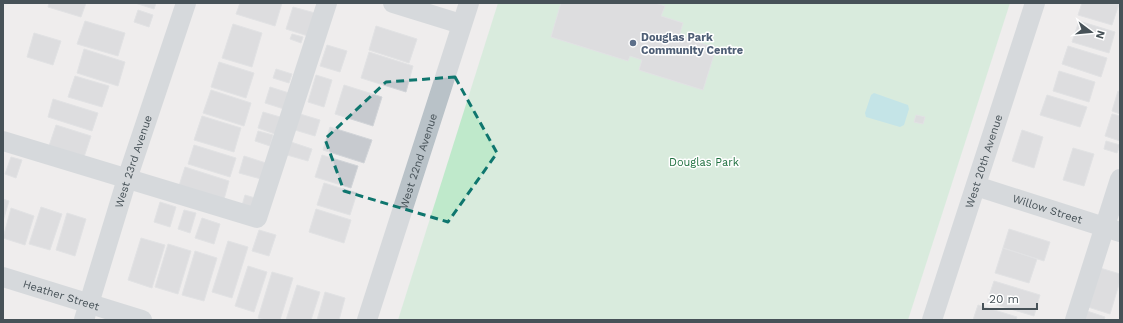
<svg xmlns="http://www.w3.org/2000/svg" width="1123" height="323" font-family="'Work Sans',sans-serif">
<rect width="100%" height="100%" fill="#efeded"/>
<path fill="#bfe9cb" d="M498 3H1010L908 320H398Z"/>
<path fill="#91d9e1" d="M874 93 908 105 909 109 904 125 900 127 866 117 865 113 871 95Z"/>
<path fill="#c7cacf" stroke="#d1d4d8" d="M49 3H86L81 17 48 7Z
M135 3H156L154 9Z
M240 3H282L275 26 236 14Z
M561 3H655L665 6 661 16 683 23 679 36 716 48 703 90 639 70 642 60 630 56 628 61 551 37Z
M1082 3 1119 4 1112 25 1078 15Z
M293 7 315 13 308 36 286 29Z
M138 10 153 15 149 27 134 22Z
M85 21 125 33 118 56 77 44Z
M1079 21 1115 32 1109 53 1072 42Z
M233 24 262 33 252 67 222 58Z
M376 26 417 39 409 63 369 50Z
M34 33 61 41 53 65 27 57Z
M292 34 303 37 301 43 290 39Z
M327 45 347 51 340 72 320 66Z
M1068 46 1107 58 1101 77 1062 64Z
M84 49 125 62 118 86 77 73Z
M369 52 413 66 406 92 361 78Z
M219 62 254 73 246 98 211 87Z
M276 69 292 74 289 83 273 78Z
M1059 71 1095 82 1089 102 1053 91Z
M316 75 332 80 324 107 308 102Z
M75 76 109 86 102 107 68 97Z
M344 85 382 97 373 126 335 114Z
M270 87 289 93 284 109 265 103Z
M211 90 251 103 244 126 203 113Z
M1118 91 1120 92V114L1112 111Z
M1047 95 1087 107 1080 127 1040 115Z
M53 99 98 113 92 131 48 117Z
M263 112 280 117 275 134 258 128Z
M300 114 320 120 315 136 295 130Z
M1112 114 1120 116V141L1105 136Z
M916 115 925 117 923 124 914 122Z
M202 116 241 128 234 152 194 140Z
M56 125 91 136 83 160 48 149Z
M330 127 372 140 364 163 323 150Z
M1022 130 1043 137 1034 168 1012 161Z
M258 131 273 135 270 146 255 141Z
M1106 141 1120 145 1117 153 1104 149Z
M291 142 312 149 308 161 287 155Z
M194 145 236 158 230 177 188 164Z
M1073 148 1094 154 1084 186 1063 180Z
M322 155 358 166 351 188 315 177Z
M244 156 266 163 261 179 239 173Z
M11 157 22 160 16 178 5 174Z
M185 167 229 181 223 203 178 189Z
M324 183 357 193 350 215 317 205Z
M245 195 255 198 251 212 241 209Z
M3 199 9 201 3 221Z
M160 202 176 207 170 227 154 222Z
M41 207 62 214 50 250 29 244Z
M11 208 34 216 25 245 3 238Z
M316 209 351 220 344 243 309 232Z
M184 210 196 213 190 233 178 229Z
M67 213 86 219 75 256 56 250Z
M202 218 220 224 214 244 195 238Z
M1009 229 1050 242 1044 261 1003 248Z
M259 230 276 235 269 256 252 251Z
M141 238 165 245 152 288 128 280Z
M228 241 248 247 232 298 212 292Z
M168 244 191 251 178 294 155 287Z
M1003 248 1037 259 1029 283 995 273Z
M195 251 217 258 204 301 182 295Z
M248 266 267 272 254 312 235 306Z
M1100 268 1120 274V281L1110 314 1088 307Z
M272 272 293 278 280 320H265L258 318Z
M994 281 1040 295 1034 316 987 302Z
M297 285 320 292 311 320H286Z
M325 292 345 298 339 320H317Z
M978 305 1017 317 1016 320H973Z
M1087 311 1105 317 1104 320H1084Z"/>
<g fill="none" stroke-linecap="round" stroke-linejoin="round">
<g stroke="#b9c2c8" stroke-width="20">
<path d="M393 3 461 24"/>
<path d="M3 141 257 218 327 3"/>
<path id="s1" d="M976 186 1120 232"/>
<path id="s2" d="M3 277 142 320"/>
<path id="s3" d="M84 320 127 179 186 3"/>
<path id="s4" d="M367 320 469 3"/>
<path id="s5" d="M932 320 1035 3"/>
<path d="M1075 320 1120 179"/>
</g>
</g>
<path d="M0 0H1123V323H0ZM455 77 497 153 448 222 344 191 325 139 386 82Z" fill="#efeded" fill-opacity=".55" fill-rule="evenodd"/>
<path fill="none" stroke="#0f766e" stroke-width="3" stroke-dasharray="8 5" stroke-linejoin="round" d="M455 77 497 153 448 222 344 191 325 139 386 82Z"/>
<circle fill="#5c6f8a" stroke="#fff" stroke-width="1.5" cx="633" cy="43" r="4"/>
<g text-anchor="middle" stroke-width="3" stroke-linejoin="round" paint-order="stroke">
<g font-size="11" font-weight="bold" fill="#4e5e75" stroke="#fff" text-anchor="start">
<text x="641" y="41">Douglas Park<tspan x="641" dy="13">Community Centre</tspan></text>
</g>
<g font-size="11" fill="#475258" stroke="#fff">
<text dy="4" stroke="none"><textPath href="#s3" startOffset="166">West 23rd Avenue</textPath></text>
<text dy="4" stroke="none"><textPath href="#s4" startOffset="167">West 22nd Avenue</textPath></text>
<text dy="4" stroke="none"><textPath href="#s5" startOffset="167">West 20th Avenue</textPath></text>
<text dy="4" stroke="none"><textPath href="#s1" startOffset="75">Willow Street</textPath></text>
<text dy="4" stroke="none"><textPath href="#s2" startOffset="61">Heather Street</textPath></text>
</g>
<g font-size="11" fill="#207040" stroke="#fff">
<text x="704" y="166">Douglas Park</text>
</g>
</g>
<rect width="1123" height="323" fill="none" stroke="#475258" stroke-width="8"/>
<g transform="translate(1091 32) rotate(106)" stroke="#ffffff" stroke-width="3" paint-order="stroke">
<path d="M0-3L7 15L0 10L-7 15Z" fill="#475258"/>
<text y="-6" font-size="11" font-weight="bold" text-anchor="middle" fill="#475258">N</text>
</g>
<path d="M983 303v6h54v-6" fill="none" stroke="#475258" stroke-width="2"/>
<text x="989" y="303" font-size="12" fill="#475258" stroke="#ffffff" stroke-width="3" paint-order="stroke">20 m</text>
</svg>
